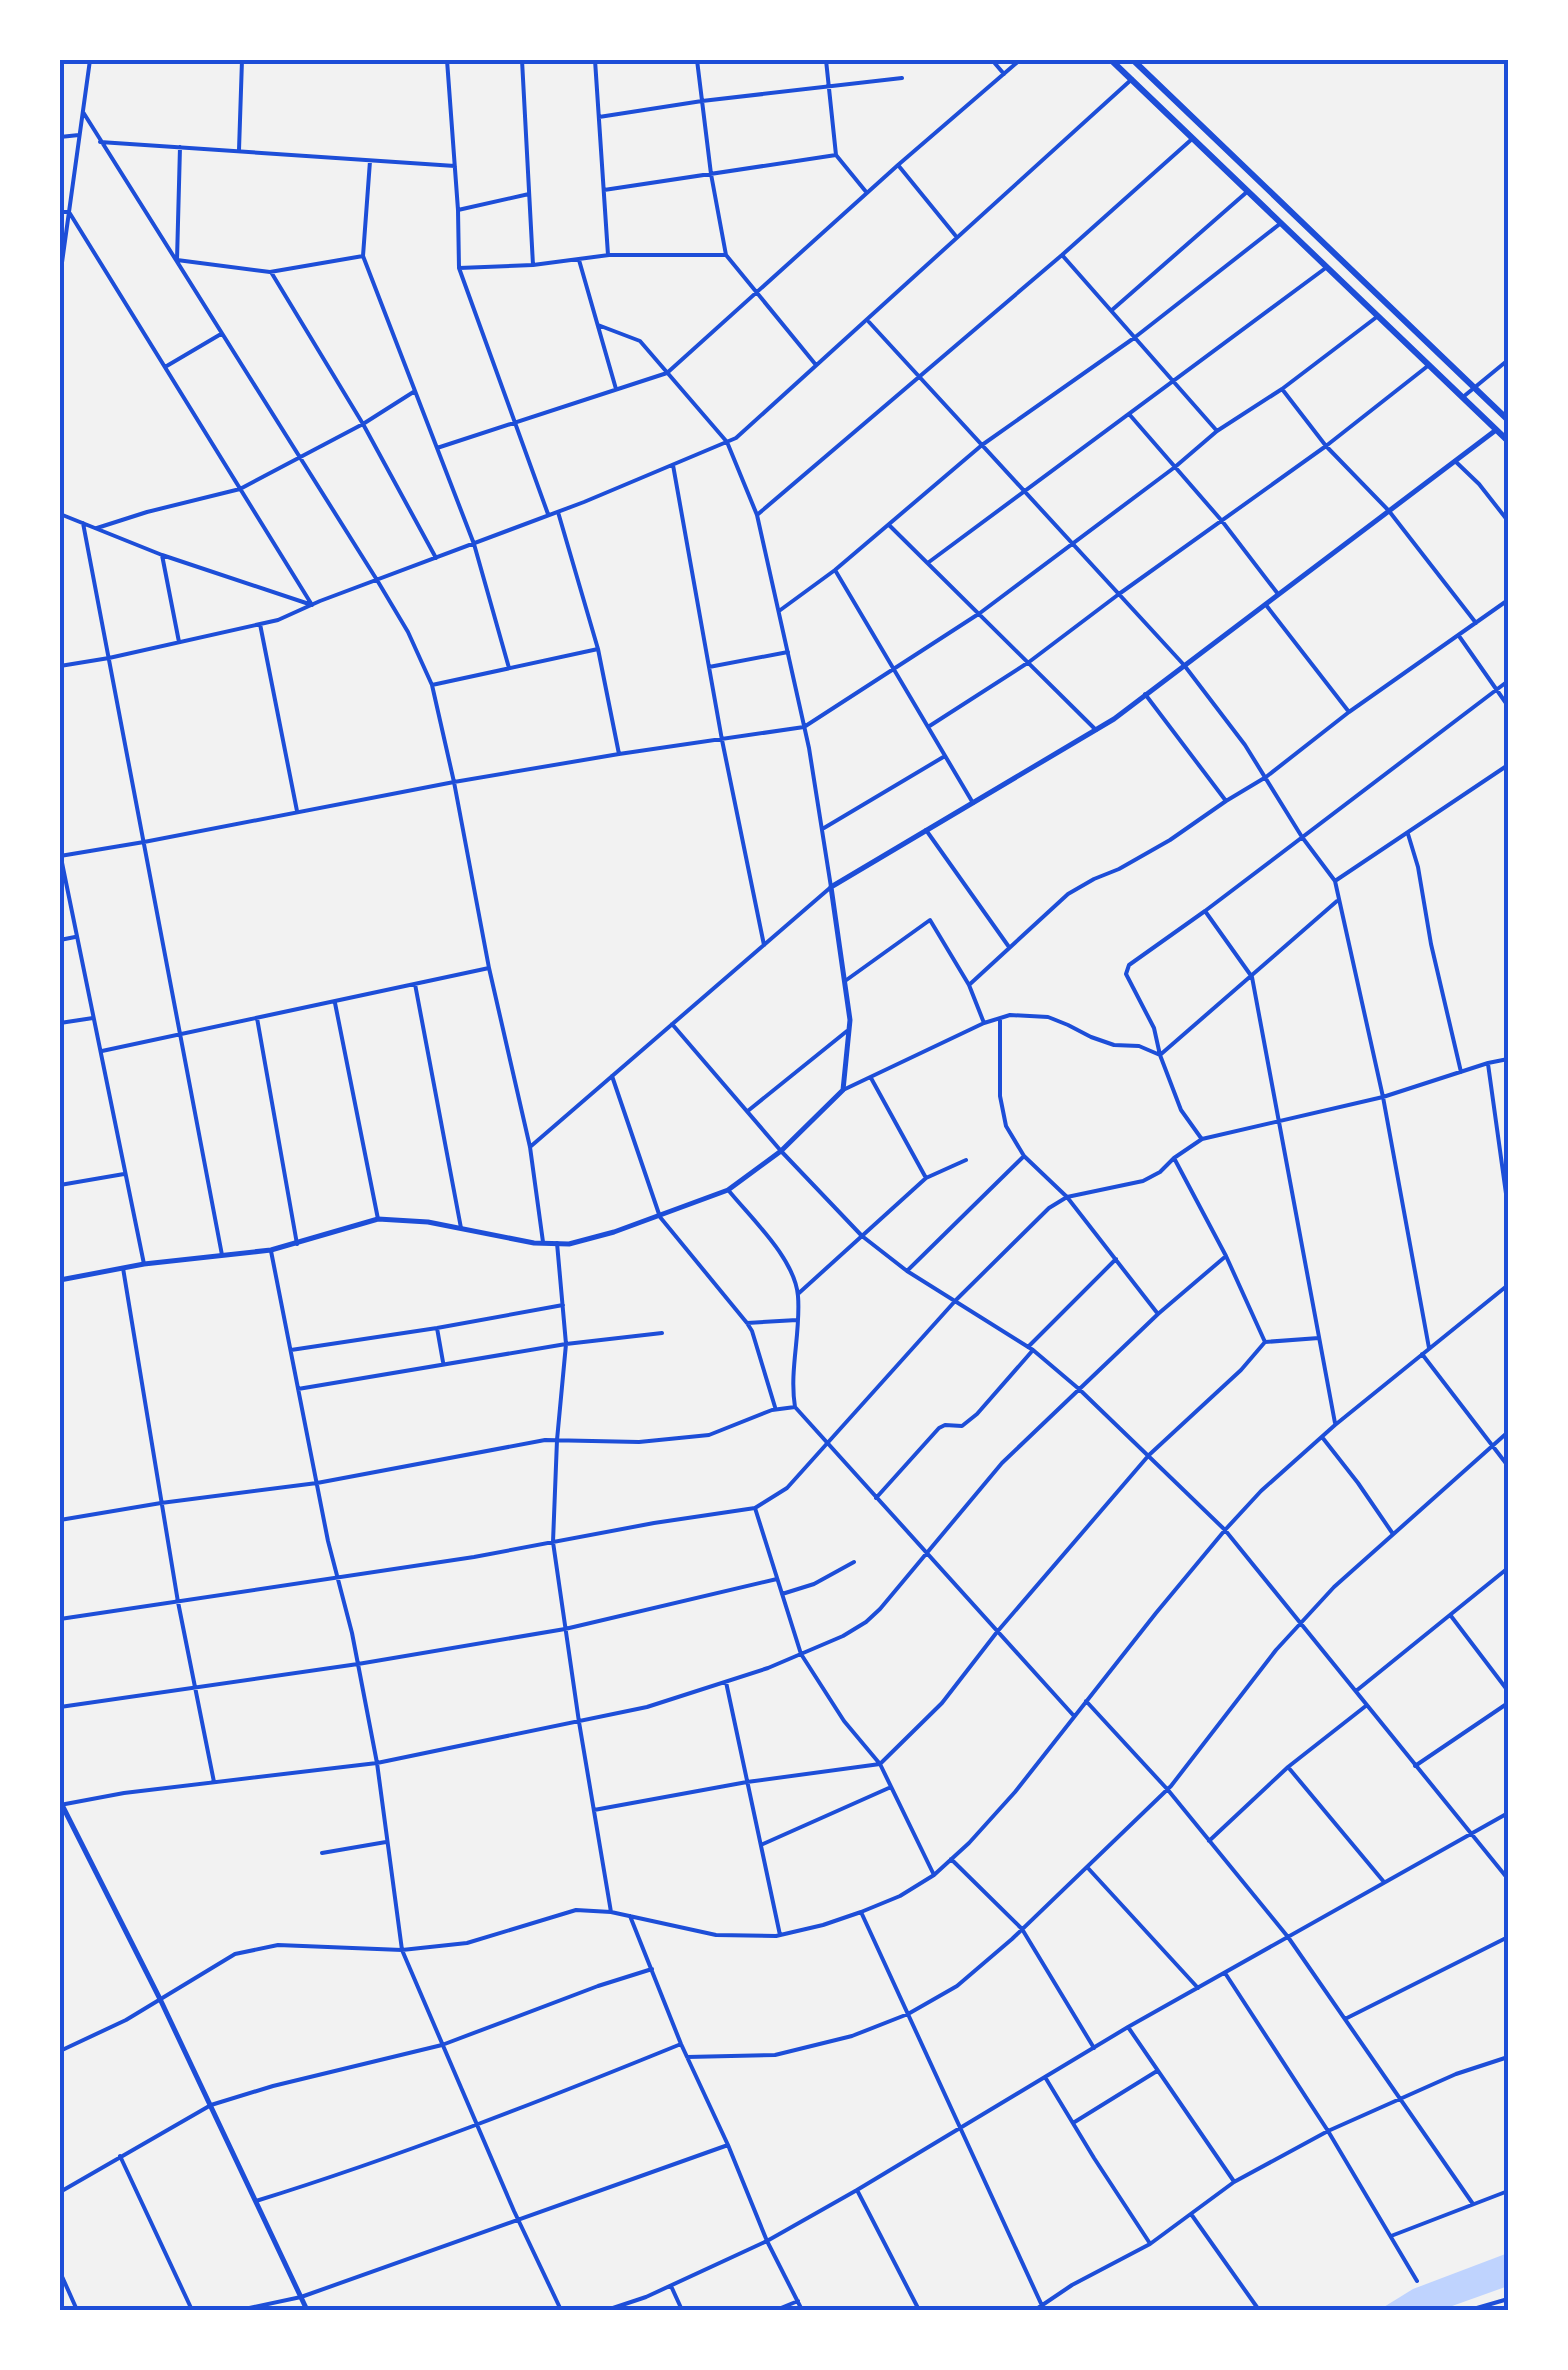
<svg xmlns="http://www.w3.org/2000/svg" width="1568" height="2370" font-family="Helvetica,sans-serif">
<rect width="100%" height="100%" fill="#f2f2f2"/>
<path fill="#bfd3fe" d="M1508 2253V2286L1441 2310H1379L1413 2289Z"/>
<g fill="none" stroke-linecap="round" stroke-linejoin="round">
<path stroke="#1d4ed8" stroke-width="4" d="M447 60 458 210 459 268 548 514
M522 60 533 265
M595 60 608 255
M697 60 711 174 726 255 816 365
M826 60 836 155 867 193
M992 60 1004 74
M83 112 377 580 408 632 432 685 454 782 489 968 530 1147 543 1242
M599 117 702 101 902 78
M60 137 79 135
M100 142 455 166
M180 147 177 260 270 272 363 256 474 544 509 668
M239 150 242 60
M898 165 955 235
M604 190 836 155
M458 210 529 194
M60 212H69L312 605
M1062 255 1217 431
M363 256 370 161
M579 260 616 389
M459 268 533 265 609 255H726
M271 272 363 424 436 558
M60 277 90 60
M1112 310 1248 191
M869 322 1184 665 1245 745 1302 837 1335 881 1383 1097 1429 1348
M165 367 221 334
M1282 389 1326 446 1389 511 1476 623
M1463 397 1508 360
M1129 414 1222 521 1278 594
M437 448 667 373 898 165 1020 60
M1455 461 1479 484 1508 521
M673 465 722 740 764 945
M558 512 598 649 619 754
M60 514 162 555 312 605
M757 515 1062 255 1192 139
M83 523 222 1255
M890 526 1096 730
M97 528 147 512 240 489 363 424 415 391
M162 555 179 642
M929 562 1327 267
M835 570 973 803
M1266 605 1349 712
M779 611 835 570 982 445 1134 338 1281 223
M260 624 297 811
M1459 636 1508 706
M60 666 109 658 278 620 320 601 584 502 736 438 1132 79
M709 667 788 652
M432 685 598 649
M1145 694 1226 801
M928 727 1029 662 1119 594 1326 446 1429 365
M824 828 945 756
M926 830 1009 947
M1408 834 1418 867 1431 944 1461 1072
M60 853 144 1264
M60 856 144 842 454 782 619 754 804 727 980 613 1175 467 1217 431 1282 389 1378 316
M1335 881 1508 765
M1337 901 1160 1055 1154 1028 1126 974 1129 965 1205 911 1508 681
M1205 911 1252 977 1335 1423
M60 940 75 937
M845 981 930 920 969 985 984 1023
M415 984 461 1228
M969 985 1068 894 1094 879 1119 869 1170 840 1226 801 1266 777 1349 712 1508 600
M335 1003 378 1219
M257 1018 297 1244
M1000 1019V1096L1006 1126 1024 1156 1067 1197 1158 1314
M60 1023 93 1018
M672 1024 781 1151 862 1236 907 1271 1033 1350 1079 1389 1225 1530 1508 1879
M102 1051 489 968
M1488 1064 1508 1208
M612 1076 660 1217 747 1323 752 1331 775 1407
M871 1078 926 1178
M843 1090 984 1023 1010 1015 1048 1017 1068 1025 1091 1037 1114 1045 1139 1046 1160 1055 1181 1110 1201 1138
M749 1110 847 1031
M530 1147 831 887 809 748 757 515 727 442 640 341 598 325
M1174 1158 1226 1256 1265 1342
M60 1185 124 1174
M729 1191C752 1219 795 1259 798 1296 801 1333 789 1370 795 1407L1074 1716
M557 1243 566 1344 557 1440 553 1542 579 1722 611 1912
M271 1251 328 1541 352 1633 377 1763 402 1950 514 2211 561 2310
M123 1268 178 1602 214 1782
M907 1271 1024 1156
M799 1293 926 1178 966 1160
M747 1323 797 1320
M437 1328 443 1362
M1028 1347 1116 1259
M291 1350 437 1328 563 1305
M1422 1354 1508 1466
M298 1389 566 1344 662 1333
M1322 1437 1358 1483 1393 1534
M876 1498 939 1428 945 1425 962 1426 977 1414 1033 1350
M755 1508 801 1654 844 1721 880 1764 933 1873
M60 1520 161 1503 317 1483 545 1440 639 1442 709 1435 772 1410 795 1407
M782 1594 814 1584 854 1562
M1451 1616 1508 1691
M60 1619 474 1557 654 1523 755 1508 787 1488 956 1300 1049 1208 1067 1197 1143 1181 1160 1172 1174 1158 1202 1139 1383 1097 1488 1063 1508 1059
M726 1682 780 1935
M1356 1691 1508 1568
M1086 1701 1168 1790 1288 1937 1473 2204
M60 1707 358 1664 565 1629 777 1579
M1415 1766 1508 1703
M1288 1767 1384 1882
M60 1805 124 1793 377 1763 647 1707 768 1668 843 1636 866 1622 880 1609 1002 1463 1158 1314 1226 1256
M594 1810 747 1782 880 1764 942 1703 997 1632 1149 1455 1241 1370 1265 1342 1319 1338
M1209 1841 1288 1767 1367 1705
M763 1844 891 1787
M322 1853 386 1842
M951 1859 1022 1929 1094 2048
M1087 1867 1198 1988
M861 1912 1044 2310
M630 1916 681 2044 728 2145 767 2241 802 2310
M1225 1973 1328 2131 1417 2281
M1345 2019 1508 1937
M1128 2027 1233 2180
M60 2051 126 2020 235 1954 278 1945 402 1950 467 1943 576 1910 611 1912 716 1935 776 1936 823 1925 861 1912 900 1896 934 1875 969 1843 1015 1792 1156 1613 1225 1530 1261 1491 1335 1425 1508 1285
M687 2057 775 2055 852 2036 908 2014 957 1986 1012 1939 1171 1786 1276 1650 1334 1587 1508 1432
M1045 2077 1094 2158 1149 2242
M1073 2123 1157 2071
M120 2156 192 2310
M857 2190 919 2310
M60 2192 211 2105 273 2086 442 2045 598 1986 652 1969
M256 2201C401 2156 541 2101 681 2044
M1191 2214 1259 2310
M1391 2236 1508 2191
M60 2272 77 2310
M671 2286 682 2310
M240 2310 301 2297 728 2145
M607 2310 646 2297 767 2241 857 2190 1128 2027 1508 1813
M776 2310 798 2301
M1035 2310 1072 2285 1150 2244 1234 2182 1328 2131 1456 2074 1508 2057
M1470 2310 1508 2299"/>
<path stroke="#1d4ed8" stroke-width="5" d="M60 1280 144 1264 271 1250 378 1219 428 1222 534 1243 569 1244 614 1232 728 1190 781 1151 843 1090 850 1020 831 887 1114 719 1496 430
M60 1801 160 1999 307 2310"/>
<path stroke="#1d4ed8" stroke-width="6" d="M1111 60 1508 441
M1133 60 1508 420"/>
</g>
<rect width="1568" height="2370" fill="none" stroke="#ffffff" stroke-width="125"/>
<rect x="62" y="62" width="1444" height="2246" fill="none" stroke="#1d4ed8" stroke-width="4"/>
</svg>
